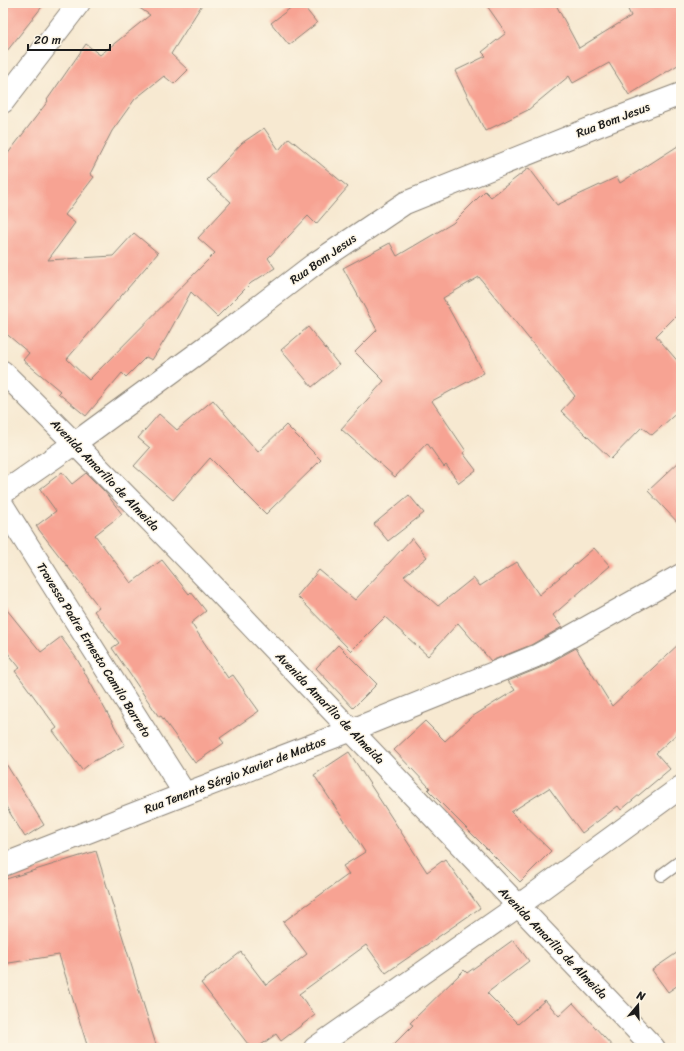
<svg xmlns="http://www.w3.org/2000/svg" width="684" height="1051" font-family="Sriracha,sans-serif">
<rect width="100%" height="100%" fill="#fcf5e5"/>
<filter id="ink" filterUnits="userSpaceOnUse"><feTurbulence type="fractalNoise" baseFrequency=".025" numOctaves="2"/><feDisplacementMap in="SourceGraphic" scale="8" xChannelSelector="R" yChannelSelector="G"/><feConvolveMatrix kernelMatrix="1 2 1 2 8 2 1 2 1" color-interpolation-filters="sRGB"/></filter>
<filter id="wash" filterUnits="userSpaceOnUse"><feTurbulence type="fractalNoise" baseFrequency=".012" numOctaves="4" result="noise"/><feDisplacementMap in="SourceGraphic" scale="16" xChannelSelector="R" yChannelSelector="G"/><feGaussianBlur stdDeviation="0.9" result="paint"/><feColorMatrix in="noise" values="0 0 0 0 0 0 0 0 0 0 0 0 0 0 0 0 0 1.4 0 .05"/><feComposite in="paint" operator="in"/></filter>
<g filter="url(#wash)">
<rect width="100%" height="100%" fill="#f7e9d1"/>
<g id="blocks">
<path fill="#f7a393" d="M3 3H45L3 56Z
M132 3H203L171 54 188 70 174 84 164 76 135 99 112 131 90 174 94 177 65 215 75 223 48 260 113 256 134 233 158 253 67 359 89 380 215 253 198 238 231 202 207 180 242 143 264 128 279 150 289 138 348 187 316 224 308 216 268 258 275 268 251 283 217 317 191 292 166 338 152 360 146 357 126 377 122 373 86 416 58 393 60 391 23 360 29 353 3 331V160L48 101 47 100 86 44 100 55 150 15Z
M297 3H301L317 23 289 45 271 23Z
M485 3H555L579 48 631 16 625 3H681V63L629 95 609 63 573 83 569 76 528 110 485 131 455 71 486 56 482 52 506 33Z
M681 144V311L656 336 681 365V409L652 435 642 427 611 459 561 411 575 396 479 277 443 298 484 373 432 401 466 451 463 453 476 470 459 483 446 465 444 467 427 443 395 477 341 429 384 381 355 352 377 330 343 268 390 243 397 256 453 223 485 191 491 197 529 168 557 205 617 177 620 183Z
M308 327 339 365 312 387 281 350Z
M213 400 258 452 286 425 321 460 266 514 210 458 173 500 134 466 150 448 138 438 159 414 177 430Z
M681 460V526L648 491Z
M62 472 72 484 86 473 105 492 122 514 95 535 131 583 162 560 189 594 191 592 206 611 191 623 228 678 233 675 259 711 220 738 224 743 195 763 161 716 159 717 112 648 119 643 94 611 99 607 36 526 56 511 40 489Z
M409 495 424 513 388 541 374 524Z
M412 538 427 557 404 576 438 606 473 578 480 586 517 562 539 595 594 548 610 566 553 615 562 627 531 645 491 661 458 623 428 656 385 617 351 651 297 596 319 570 355 600Z
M3 605 41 652 61 637 77 659 125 745 92 762 82 770 53 731 57 728 15 671 20 668 3 647Z
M681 642V730L656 753 670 769 621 810 618 806 582 833 549 788 511 812 551 851 520 882 428 790 430 788 394 750 425 721 445 741 470 718 515 690 508 681 542 667 576 648 612 706Z
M338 645 377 684 353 708 316 668Z
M349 752 427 872 445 859 480 908 386 973 366 945 299 994 315 1015 281 1041 276 1034 257 1048H251L201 983 241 952 266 985 307 954 283 922 349 874 343 866 365 852 314 775Z
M3 759 44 825 25 837 3 802Z
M96 851 157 1048H88L59 955 3 964V880Z
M513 940 529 961 487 993 518 1024 545 1000 559 1016 573 1003 614 1048H390L413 1025 410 1023 464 970 467 973Z
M681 950V983L668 992 652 970Z"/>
</g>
</g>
<g filter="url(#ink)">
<use href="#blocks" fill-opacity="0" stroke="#8a8276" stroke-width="1"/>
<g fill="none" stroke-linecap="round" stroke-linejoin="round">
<defs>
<path id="lane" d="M662 875 681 861"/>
<path id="street" d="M3 102 79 3
M3 493 75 443 206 347 313 265 405 203 602 124 681 94
M3 506 185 794
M3 865 185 794 352 730 536 656 681 575
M315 1048 518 906 681 787"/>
<path id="secondary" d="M3 372C77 445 149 519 221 594 366 745 509 897 654 1048"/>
</defs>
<use href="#lane" stroke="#8a8276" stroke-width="14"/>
<use href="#street" stroke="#8a8276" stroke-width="24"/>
<use href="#secondary" stroke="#8a8276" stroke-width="24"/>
<use href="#lane" stroke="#fff" stroke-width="12"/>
<use href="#street" stroke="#fff" stroke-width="22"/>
<use href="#secondary" stroke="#fff" stroke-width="22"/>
</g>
</g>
<g text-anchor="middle" stroke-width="3" stroke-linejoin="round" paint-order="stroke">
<g font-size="12" fill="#1c1c1c" stroke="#fcf5e5">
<text transform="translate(613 120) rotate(-21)" y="4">Rua Bom Jesus</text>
<text transform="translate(323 259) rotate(-35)" y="4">Rua Bom Jesus</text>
<text transform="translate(105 475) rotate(46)" y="4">Avenida Amarílio de Almeida</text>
<text transform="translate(94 650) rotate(58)" y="4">Travessa Padre Ernesto Camilo Barreto</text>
<text transform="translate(330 708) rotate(46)" y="4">Avenida Amarílio de Almeida</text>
<text transform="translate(235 775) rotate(-21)" y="4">Rua Tenente Sérgio Xavier de Mattos</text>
<text transform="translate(553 943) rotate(46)" y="4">Avenida Amarílio de Almeida</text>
</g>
</g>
<rect width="684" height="1051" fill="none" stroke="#fcf5e5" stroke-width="16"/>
<g transform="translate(638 1005) rotate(19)" stroke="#fcf5e5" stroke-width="3" paint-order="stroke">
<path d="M0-3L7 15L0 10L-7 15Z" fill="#1c1c1c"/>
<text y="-6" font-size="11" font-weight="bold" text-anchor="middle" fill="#1c1c1c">N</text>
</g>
<path d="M28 44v6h82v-6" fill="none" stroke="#1c1c1c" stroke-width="2"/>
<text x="34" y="44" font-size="12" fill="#1c1c1c" stroke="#fcf5e5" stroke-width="3" paint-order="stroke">20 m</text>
</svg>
